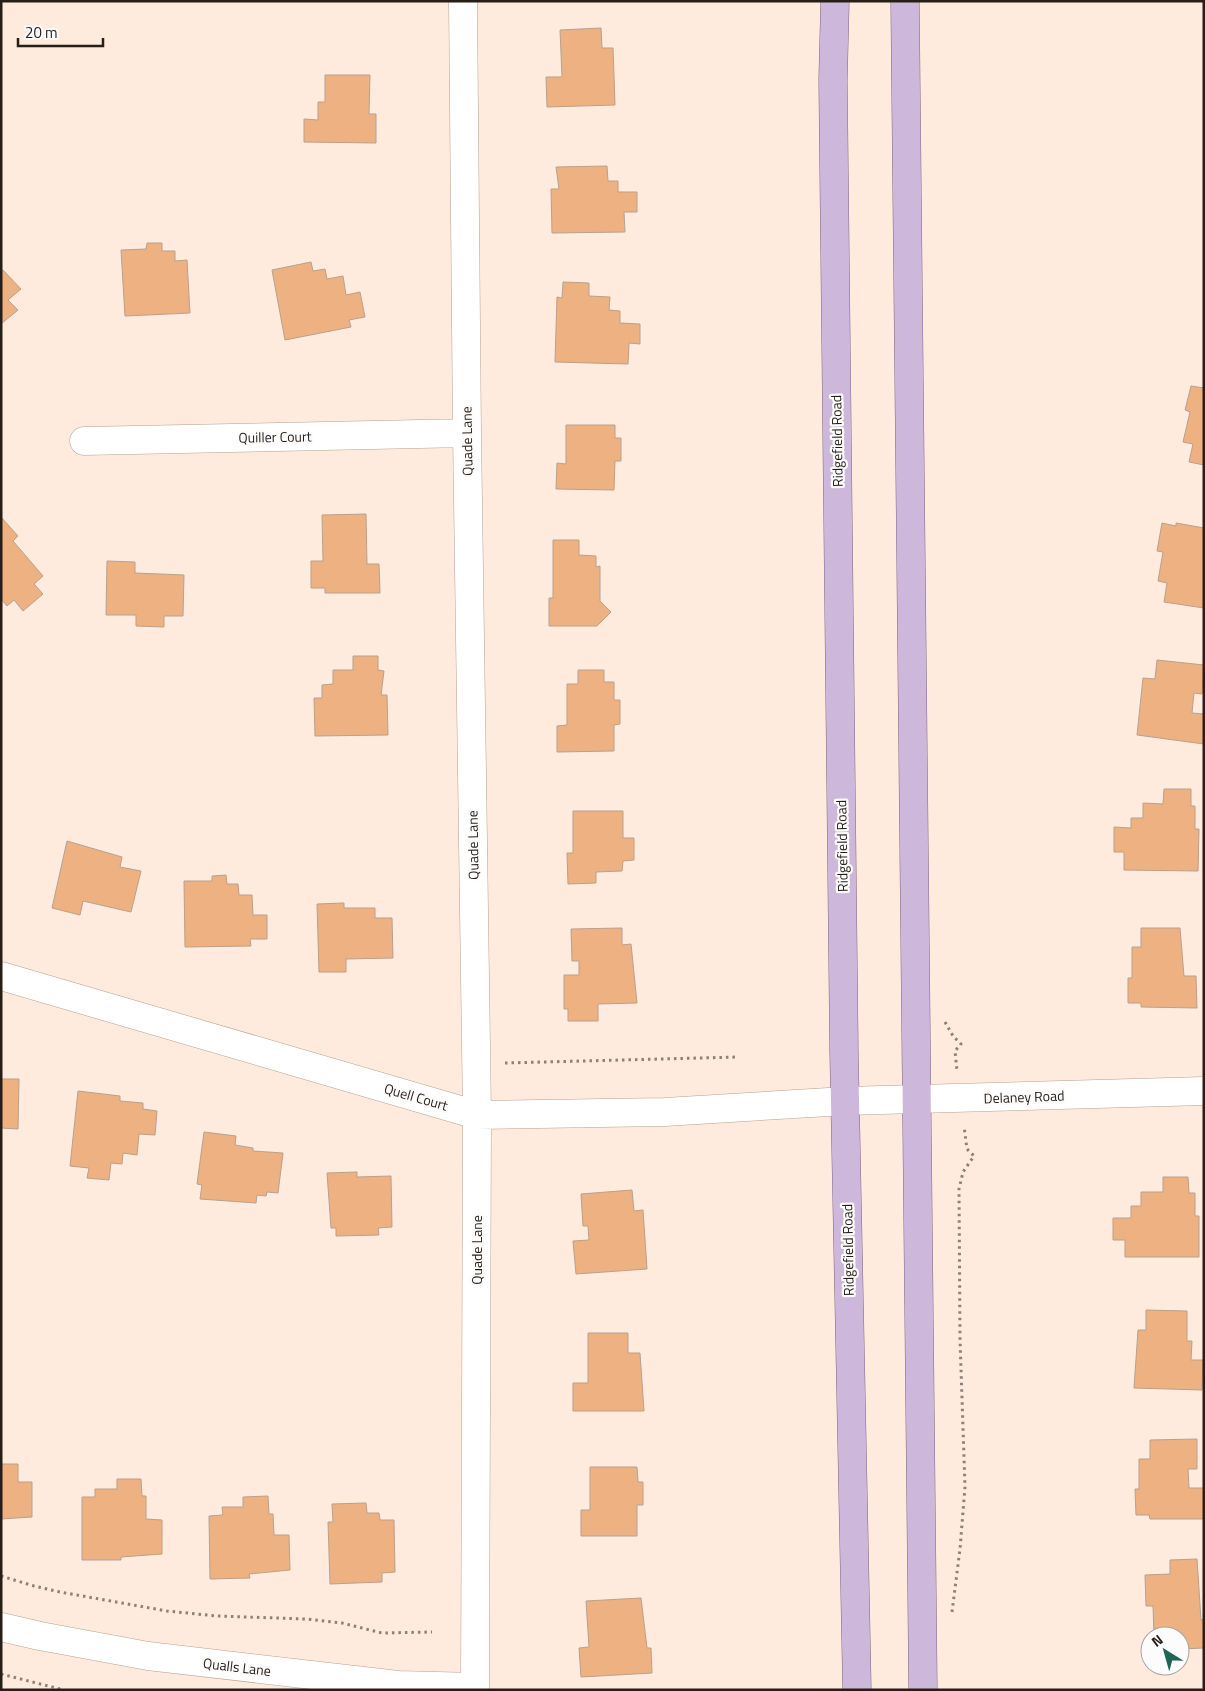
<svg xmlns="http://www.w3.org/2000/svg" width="1205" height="1691" font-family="'Titillium Web',sans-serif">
<rect width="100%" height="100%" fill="#feebdd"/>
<path fill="#eeb181" stroke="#b7a190" d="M601 28 602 48H613L615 105 547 107 546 77H562L560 30Z
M325 75H370L369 114H376V143L304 142V119L318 120V102H325Z
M607 166 608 181H618V192H637V212H624L625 232 552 233 551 189H559L556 167Z
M147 243H162V251H175V261L187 260 190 313 125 316 121 250 146 249Z
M311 262 313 271 325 269 327 279 343 276 346 295 360 292 365 317 349 320 351 327 285 340 272 270Z
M3 270 21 289 8 300 18 310 1 324V271Z
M563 282 589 283V296L610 297 609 310 620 311V323L640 324V344L629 343 628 364 555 362 557 297 562 298Z
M1191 386 1204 388V465L1189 462 1193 444 1183 442 1190 412 1185 410Z
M566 425H615V438H621V461H615L614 490 556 489 557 463 566 464Z
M366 514 367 564H379L380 593H325V588H311V561H323L322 515Z
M1 517 18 536 13 541 43 576 34 584 43 594 23 611 14 600 7 606 1 599Z
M1162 523 1176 526V523L1204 528V608L1164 602 1167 583 1158 581 1163 552 1157 551Z
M553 540H579V555L596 556V567L600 566V601L611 612 597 626H549V598H553Z
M107 561 135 562V573L184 575 183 616H164V627L136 626V615H106Z
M353 656H378V670L384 671 381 695H387L388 735 315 736 314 698H322V685L333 684V670H353Z
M1157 660 1204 665 1202 694 1194 693 1192 713 1204 714V744L1137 735 1143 678 1155 679Z
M578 670H604V682H614V700H620V724L614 725V751L557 752V726L567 725V684H578Z
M1164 789H1191V806H1195V829H1199L1198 871 1124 870V852H1114V827L1131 828V818H1143V803L1163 804Z
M573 811H623V838H634V860L623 861 622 871 596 872V883L568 884 567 853H573Z
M67 841 122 857 120 867 141 871 131 912 83 901 80 915 52 908Z
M226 875 227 884H238L239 895H252L253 915H267V939H250L251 946 185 947 184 881H212V876Z
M344 903V908H375V918H392L393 958 346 959V972H319L317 904Z
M622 928V945L631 944 637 1003 598 1004V1021H568V1009H564V975H579V961H572L571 929Z
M1141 928H1180L1184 976H1196L1197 1008 1141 1007V1003H1128V978H1132V947H1141Z
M1 1079H19L18 1129 1 1128Z
M78 1091 120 1096V1101L143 1103V1109L157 1111 155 1135 139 1134 137 1155 123 1153 122 1164 111 1163 109 1180 87 1178 89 1168 70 1166Z
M204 1132 236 1136 235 1145 253 1148V1151L283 1153 278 1193 267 1192 266 1196 257 1195 256 1203 200 1199 202 1185 197 1184Z
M357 1172V1177L391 1176 392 1227 378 1228 379 1235 336 1236V1228H331L327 1173Z
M1163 1177H1188L1189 1193H1195V1216H1199V1257H1125V1240H1113V1218H1131V1206H1141V1192H1163Z
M632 1190 634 1211 643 1210 647 1269 576 1274 573 1241 589 1240 588 1226H583L581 1194Z
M1146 1310 1187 1311V1341H1192L1191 1360H1203L1202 1390 1134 1388 1138 1330H1146Z
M588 1333H628V1353H640L644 1411H573V1383H588Z
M1197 1439V1469H1188L1189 1488H1204V1519H1150L1149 1515H1136L1135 1489H1139V1459H1150V1440Z
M1 1464H18V1482H32V1517L1 1519Z
M590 1467H637L638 1482H643V1505H637V1536H581V1510H590Z
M117 1479H141L142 1496H146V1519L162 1520V1554L121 1557V1560H82V1497H95V1489H117Z
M268 1496 269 1514H273L274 1535H289L290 1570 249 1574 250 1578 210 1579 209 1516 223 1515 222 1507H243V1497Z
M366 1503 367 1513H379L380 1520H394L395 1572 382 1573V1582L330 1584 328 1522H333L332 1504Z
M1197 1559 1201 1620 1204 1619V1648L1180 1649V1636H1154L1153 1606H1146L1145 1575 1170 1574V1560Z
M641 1598 647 1648H651L652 1673 581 1677 579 1648 589 1647 586 1601Z"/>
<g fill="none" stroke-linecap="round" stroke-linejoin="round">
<defs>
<path id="minor" d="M463 1 467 433 477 1115 475 1690
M84 441 467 433
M1 976 477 1115 665 1112 845 1101 1204 1091
M1 1627 40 1636 148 1656 398 1685 475 1687"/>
<path id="major" d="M835 1 833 80 844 1052 857 1690
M905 1 923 1690"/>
</defs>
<use href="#minor" stroke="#b7a190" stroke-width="29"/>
<use href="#major" stroke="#7d6387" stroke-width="29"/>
<path stroke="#8e8076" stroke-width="3" stroke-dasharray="2.5 4" stroke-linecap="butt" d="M945 1022 953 1036 961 1044 955 1051 957 1071
M505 1063 739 1057
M1 1576 34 1586 60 1592 167 1611 217 1616 306 1619 342 1623 382 1633 432 1632
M952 1612 960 1549 965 1487 960 1339 959 1189 963 1172 974 1156 967 1149 964 1126
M1 1674 64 1690"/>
<use href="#minor" stroke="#fff" stroke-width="28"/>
<use href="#major" stroke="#cdb8db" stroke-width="28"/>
</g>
<g text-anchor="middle" stroke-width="4.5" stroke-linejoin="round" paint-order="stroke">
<g font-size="14" fill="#271e18" stroke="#fcfcfc">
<text transform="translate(275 437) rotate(-1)" y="5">Quiller Court</text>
<text transform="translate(467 441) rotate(-91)" y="5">Quade Lane</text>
<text transform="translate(837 441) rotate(-91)" y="5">Ridgefield Road</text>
<text transform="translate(473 845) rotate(-91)" y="5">Quade Lane</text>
<text transform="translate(842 846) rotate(-91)" y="5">Ridgefield Road</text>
<text transform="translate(416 1097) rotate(16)" y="5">Quell Court</text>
<text transform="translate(1024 1097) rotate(-2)" y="5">Delaney Road</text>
<text transform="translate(477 1250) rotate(-90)" y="5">Quade Lane</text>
<text transform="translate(848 1250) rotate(-91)" y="5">Ridgefield Road</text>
<text transform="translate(237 1667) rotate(7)" y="5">Qualls Lane</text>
</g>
</g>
<rect width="1205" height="1691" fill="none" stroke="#271e18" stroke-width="5"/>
<g transform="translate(1165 1651) rotate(323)"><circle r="24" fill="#fcfcfc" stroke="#a7a3a1"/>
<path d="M0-4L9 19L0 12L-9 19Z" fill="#206556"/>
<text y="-8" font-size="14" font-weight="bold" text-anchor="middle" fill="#271e18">N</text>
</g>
<path d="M18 38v8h85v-8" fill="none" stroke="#271e18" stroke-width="2.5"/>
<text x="25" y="38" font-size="15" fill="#271e18" stroke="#fcfcfc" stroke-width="4" paint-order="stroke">20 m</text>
</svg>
